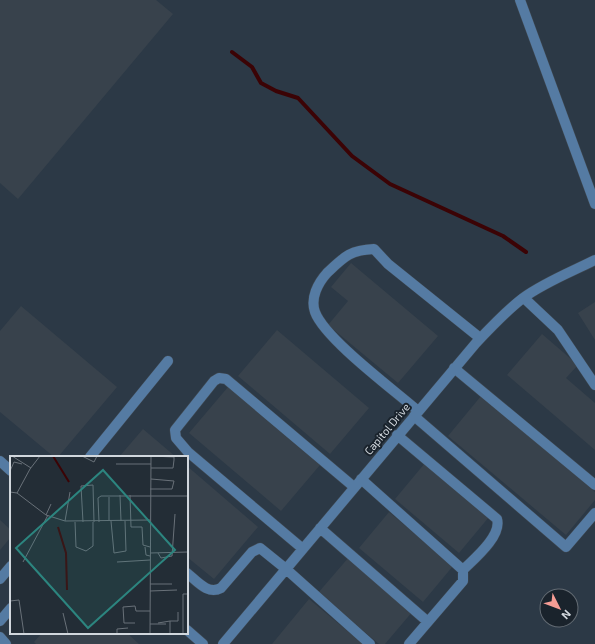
<svg xmlns="http://www.w3.org/2000/svg" width="595" height="644" font-family="'Exo 2',sans-serif">
<rect width="100%" height="100%" fill="#232d36"/>
<path fill="#2c3946" fill-rule="evenodd" d="M0 0H595V644H0ZM11 457H187V633H11ZM547 596H571V620H547Z"/>
<g fill="none" stroke-linecap="round" stroke-linejoin="round">
<path stroke="#3b0305" stroke-width="4" d="M232 52 252 67 261 83 276 91 298 98 352 156 390 184 503 236 526 252"/>
</g>
<path fill="#38424c" d="M0 0H156L173 14 18 199 0 183Z
M351 263 438 336 398 383 328 325 348 301 331 287Z
M595 302V340L578 313Z
M21 306 117 387 58 457H54L0 412V331Z
M277 330 369 408 330 454 238 376Z
M542 334 578 365 566 378 595 403V450L507 375Z
M228 387 320 465 281 511 189 433Z
M481 396 595 492V500L566 535 448 436Z
M143 429 176 457H119Z
M425 463 489 517 459 553 395 499Z
M187 466 258 527 214 579 187 557Z
M389 512 453 566 423 602 359 548Z
M0 520 11 530V537L0 550Z
M349 557 413 611 385 644H379L318 593Z
M309 599 363 644H272Z
M42 633H127L139 644H36L34 642Z"/>
<g fill="none" stroke-linecap="round" stroke-linejoin="round">
<defs>
<path id="minor" d="M520 0 595 204
M524 298 558 330 595 385
M454 368 595 485
M418 411C394 390 325 339 315 312 310 298 318 283 327 273 344 257 350 250 374 249L388 264 480 338
M414 416 566 547 595 513
M397 435 497 519C502 536 474 559 463 570
M90 457 168 361
M0 461 11 471
M361 479 463 570V581L409 644
M320 528 428 622
M303 549 188 452 176 438 175 430 214 381 219 378 226 379 354 487
M187 573C198 582 208 595 221 588L252 552 260 548 286 569 370 644
M0 579 11 566
M0 621 11 608
M187 630 203 644
M0 637 6 644
M223 644 476 343C491 327 506 311 523 298 545 282 571 272 595 260"/>
</defs>
<use href="#minor" stroke="#3f4851" stroke-width="11"/>
<use href="#minor" stroke="#557ba3" stroke-width="10"/>
</g>
<g text-anchor="middle" stroke-width="4" stroke-linejoin="round" paint-order="stroke">
<g font-size="11" fill="#d1d7dd" stroke="#1a232c">
<text transform="translate(387 429) rotate(-50)" y="4">Capitol Drive</text>
</g>
</g>
<g transform="translate(10 456)">
<rect width="178" height="178" fill="#232d36"/>
<path fill="none" stroke="#3b0305" stroke-width="2" d="M43 0 59 26M48 71 56 97 57 134"/>
<path fill="none" stroke="#697179" stroke-width="1" d="M2 0 21 12M72 0 84 6 87 0M141 0 164 1V4L163 12H141M106 8H141M0 15 4 6 12 8M140 33H162L164 25 141 23M0 36 7 37 36 59 55 65 140 64M7 37 20 13 30 0M110 39 111 65M120 39 121 71H132L133 89 140 91M99 41V65M36 59 41 48M55 65 60 36M101 65 104 97 116 95 115 65M65 66 66 91 76 95 83 90V66M73 66 71 30 83 29 84 66M89 66 88 42 91 40H178M135 91 136 99 140 100M140 97 178 96M148 97 151 102 162 100 165 58M13 106 38 59M107 106 140 104M140 128H162M140 135 167 134M0 145 9 144 14 178M53 157 58 178M160 165H168V156M125 167H114L113 151 125 150 126 155H140M148 167 160 165V178M140 168H156M107 178V173L118 172M140 178 141 0M173 178V138H178"/>
<path fill="#2c857f" fill-opacity="0.15" stroke="#2c857f" stroke-width="2" d="M93 14 165 94 78 172 6 92Z"/>
<rect width="178" height="178" fill="none" stroke="#d1d7dd" stroke-width="2"/>
</g>
<g transform="translate(559 608) rotate(132)"><circle r="19" fill="#1a232c" stroke="#636b73"/>
<path d="M0-3L7 15L0 10L-7 15Z" fill="#f59c94"/>
<text y="-6" font-size="11" font-weight="bold" text-anchor="middle" fill="#d1d7dd">N</text>
</g>
</svg>
